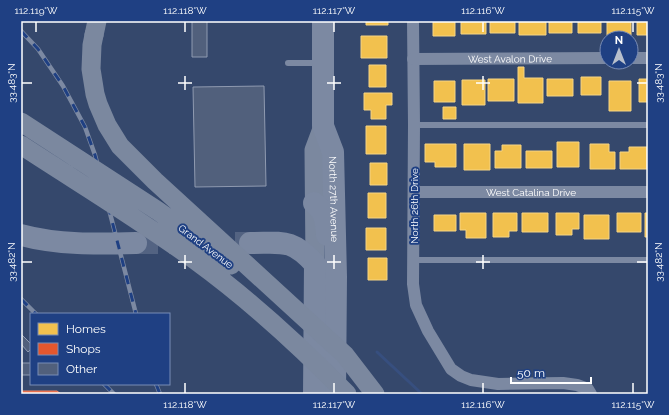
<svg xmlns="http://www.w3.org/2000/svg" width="669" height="415" font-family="Raleway,sans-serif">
<rect width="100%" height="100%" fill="#35486c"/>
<path fill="#f2c14e" stroke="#f6d483" d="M366 21H388V25H366Z
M433 21H455V36H433Z
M461 21H486V34H461Z
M490 21H515V33H490Z
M519 21H546V35H519Z
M549 21H572V33H549Z
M578 21H601V33H578Z
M607 21H631V35H607Z
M637 21H648V35H637Z
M361 36H387V58H361Z
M369 65H386V87H369Z
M518 67H524V78H543V103H518Z
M581 77H601V95H581Z
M488 79H514V101H488Z
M547 79H573V96H547Z
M639 79H648V102H639Z
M462 80H485V105H462Z
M434 81H455V102H434Z
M609 81H631V111H609Z
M364 93H392V105H386V119H371V110H364Z
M443 107H456V119H443Z
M366 126H386V154H366Z
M557 142H579V167H557Z
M425 144H456V167H435V162H425Z
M464 144H490V170H464Z
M590 144H609V152H615V169H590Z
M502 145H521V168H495V151H502Z
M629 147H647V169H620V152H629Z
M526 151H552V168H526Z
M370 163H387V185H370Z
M368 193H386V218H368Z
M460 213H486V238H466V230H460Z
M493 213H517V231H509V237H493Z
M522 213H548V232H522Z
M556 213H579V229H572V235H556Z
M617 213H641V232H617Z
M645 213H648V237H645Z
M434 215H456V231H434Z
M584 215H609V239H584Z
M366 228H386V250H366Z
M368 258H387V280H368Z"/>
<path fill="#e4572e" stroke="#ec896d" d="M21 391H57L61 394H21Z"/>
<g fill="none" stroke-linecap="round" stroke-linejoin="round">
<path stroke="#374f7f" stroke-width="3" d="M377 352 422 394"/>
</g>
<path fill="#51607c" stroke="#8f9ab0" d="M192 21H207V57H192Z
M264 86 266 186 195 187 193 87Z
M21 334 31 344V349L28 352 21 344Z
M21 363H31V375H21Z"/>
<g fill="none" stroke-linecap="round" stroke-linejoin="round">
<path stroke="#536382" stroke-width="22" stroke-dasharray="22 11" stroke-linecap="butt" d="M136 243H250"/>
<path stroke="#7c89a2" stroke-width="6" d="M288 63H320
M414 125H648
M413 260H648"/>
<g stroke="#7c89a2" stroke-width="12">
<path d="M413 21 414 125 413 284 416 305 428 331 451 369 461 376 471 380 498 384 563 383 577 385 588 389 591 394"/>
<path d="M631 58H648"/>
<path id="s1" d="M413 59 607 58"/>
<path id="s2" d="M414 192H648"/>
</g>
<path stroke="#7b889f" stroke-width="19" d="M94 35 97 21
M315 264 314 150 323 126"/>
<g stroke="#7c89a2" stroke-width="22">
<path id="s3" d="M323 21V126L333 152 336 277 335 394"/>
<path d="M314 203C325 211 326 221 327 235"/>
<path d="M21 235C58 245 97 244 136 243"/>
<path d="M250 243C283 243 291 238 315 264L314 394"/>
</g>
<defs>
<path id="rail" d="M21 31 38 49 63 86 85 127 95 155 136 314
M21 299 36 314
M104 384 114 394
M156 384 160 394"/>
</defs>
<use href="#rail" stroke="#7c89a2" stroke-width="4.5"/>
<use href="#rail" stroke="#1f4083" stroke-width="3" stroke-dasharray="9" stroke-linecap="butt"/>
<path stroke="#7b889f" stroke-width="19" d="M94 35 92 45 91 69 95 94 98 104 107 125 120 146 155 181 345 355 375 394
M21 122 158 211 186 231 231 265
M21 145C79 183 139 219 195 260 250 300 300 346 347 394"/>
</g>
<path fill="none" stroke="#fff" stroke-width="1.5" d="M36 22V32M185 22V32M334 22V32M483 22V32M633 22V32M185 76V90M334 76V90M483 76V90M22 83H32M178 83H192M327 83H341M476 83H490M637 83H647M185 255V269M334 255V269M483 255V269M22 262H32M178 262H192M327 262H341M476 262H490M637 262H647M185 383V393M334 383V393M483 383V393M633 383V393"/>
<g text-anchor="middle" stroke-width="4" stroke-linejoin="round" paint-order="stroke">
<g font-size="10" fill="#fff" stroke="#1f4083">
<text dy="4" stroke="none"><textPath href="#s1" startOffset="97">West Avalon Drive</textPath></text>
<text dy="4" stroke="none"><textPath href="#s2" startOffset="117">West Catalina Drive</textPath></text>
<text dy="4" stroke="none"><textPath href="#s3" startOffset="180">North 27th Avenue</textPath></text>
<text transform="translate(414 206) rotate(-90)" y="4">North 26th Drive</text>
<text transform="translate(206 246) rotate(37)" y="4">Grand Avenue</text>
</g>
</g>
<rect width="669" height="415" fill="none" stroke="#1f4083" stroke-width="44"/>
<rect x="30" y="313" width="140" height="72" fill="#1f4083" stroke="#798cb5"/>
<rect x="38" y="323" width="20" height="12" fill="#f2c14e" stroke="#798cb5"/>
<text x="66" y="333" font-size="12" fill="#ffffff">Homes</text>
<rect x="38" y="343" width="20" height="12" fill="#e4572e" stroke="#798cb5"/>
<text x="66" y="353" font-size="12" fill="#ffffff">Shops</text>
<rect x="38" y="363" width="20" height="12" fill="#51607c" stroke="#798cb5"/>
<text x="66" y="373" font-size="12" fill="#ffffff">Other</text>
<g transform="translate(619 50)"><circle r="19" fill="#1f4083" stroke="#798cb5"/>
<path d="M0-3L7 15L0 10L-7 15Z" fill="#b8bfcc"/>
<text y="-6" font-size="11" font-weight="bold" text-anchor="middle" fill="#ffffff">N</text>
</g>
<path d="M511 377v6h80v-6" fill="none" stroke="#ffffff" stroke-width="2"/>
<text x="517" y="377" font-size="12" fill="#ffffff" stroke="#1f4083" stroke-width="3" paint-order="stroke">50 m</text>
<rect x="22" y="22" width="625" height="371" fill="none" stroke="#fff" stroke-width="1.5"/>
<g font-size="10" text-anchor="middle" fill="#fff">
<text x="36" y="14">112.119°W</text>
<text x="185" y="14">112.118°W</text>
<text x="334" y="14">112.117°W</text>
<text x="483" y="14">112.116°W</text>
<text x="633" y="14">112.115°W</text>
<text transform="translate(11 83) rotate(-90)" y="4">33.483°N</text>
<text transform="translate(658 83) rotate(-90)" y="4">33.483°N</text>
<text transform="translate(11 262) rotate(-90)" y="4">33.482°N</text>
<text transform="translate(658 262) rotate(-90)" y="4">33.482°N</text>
<text x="185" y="408">112.118°W</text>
<text x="334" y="408">112.117°W</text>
<text x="483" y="408">112.116°W</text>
<text x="633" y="408">112.115°W</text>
</g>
</svg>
